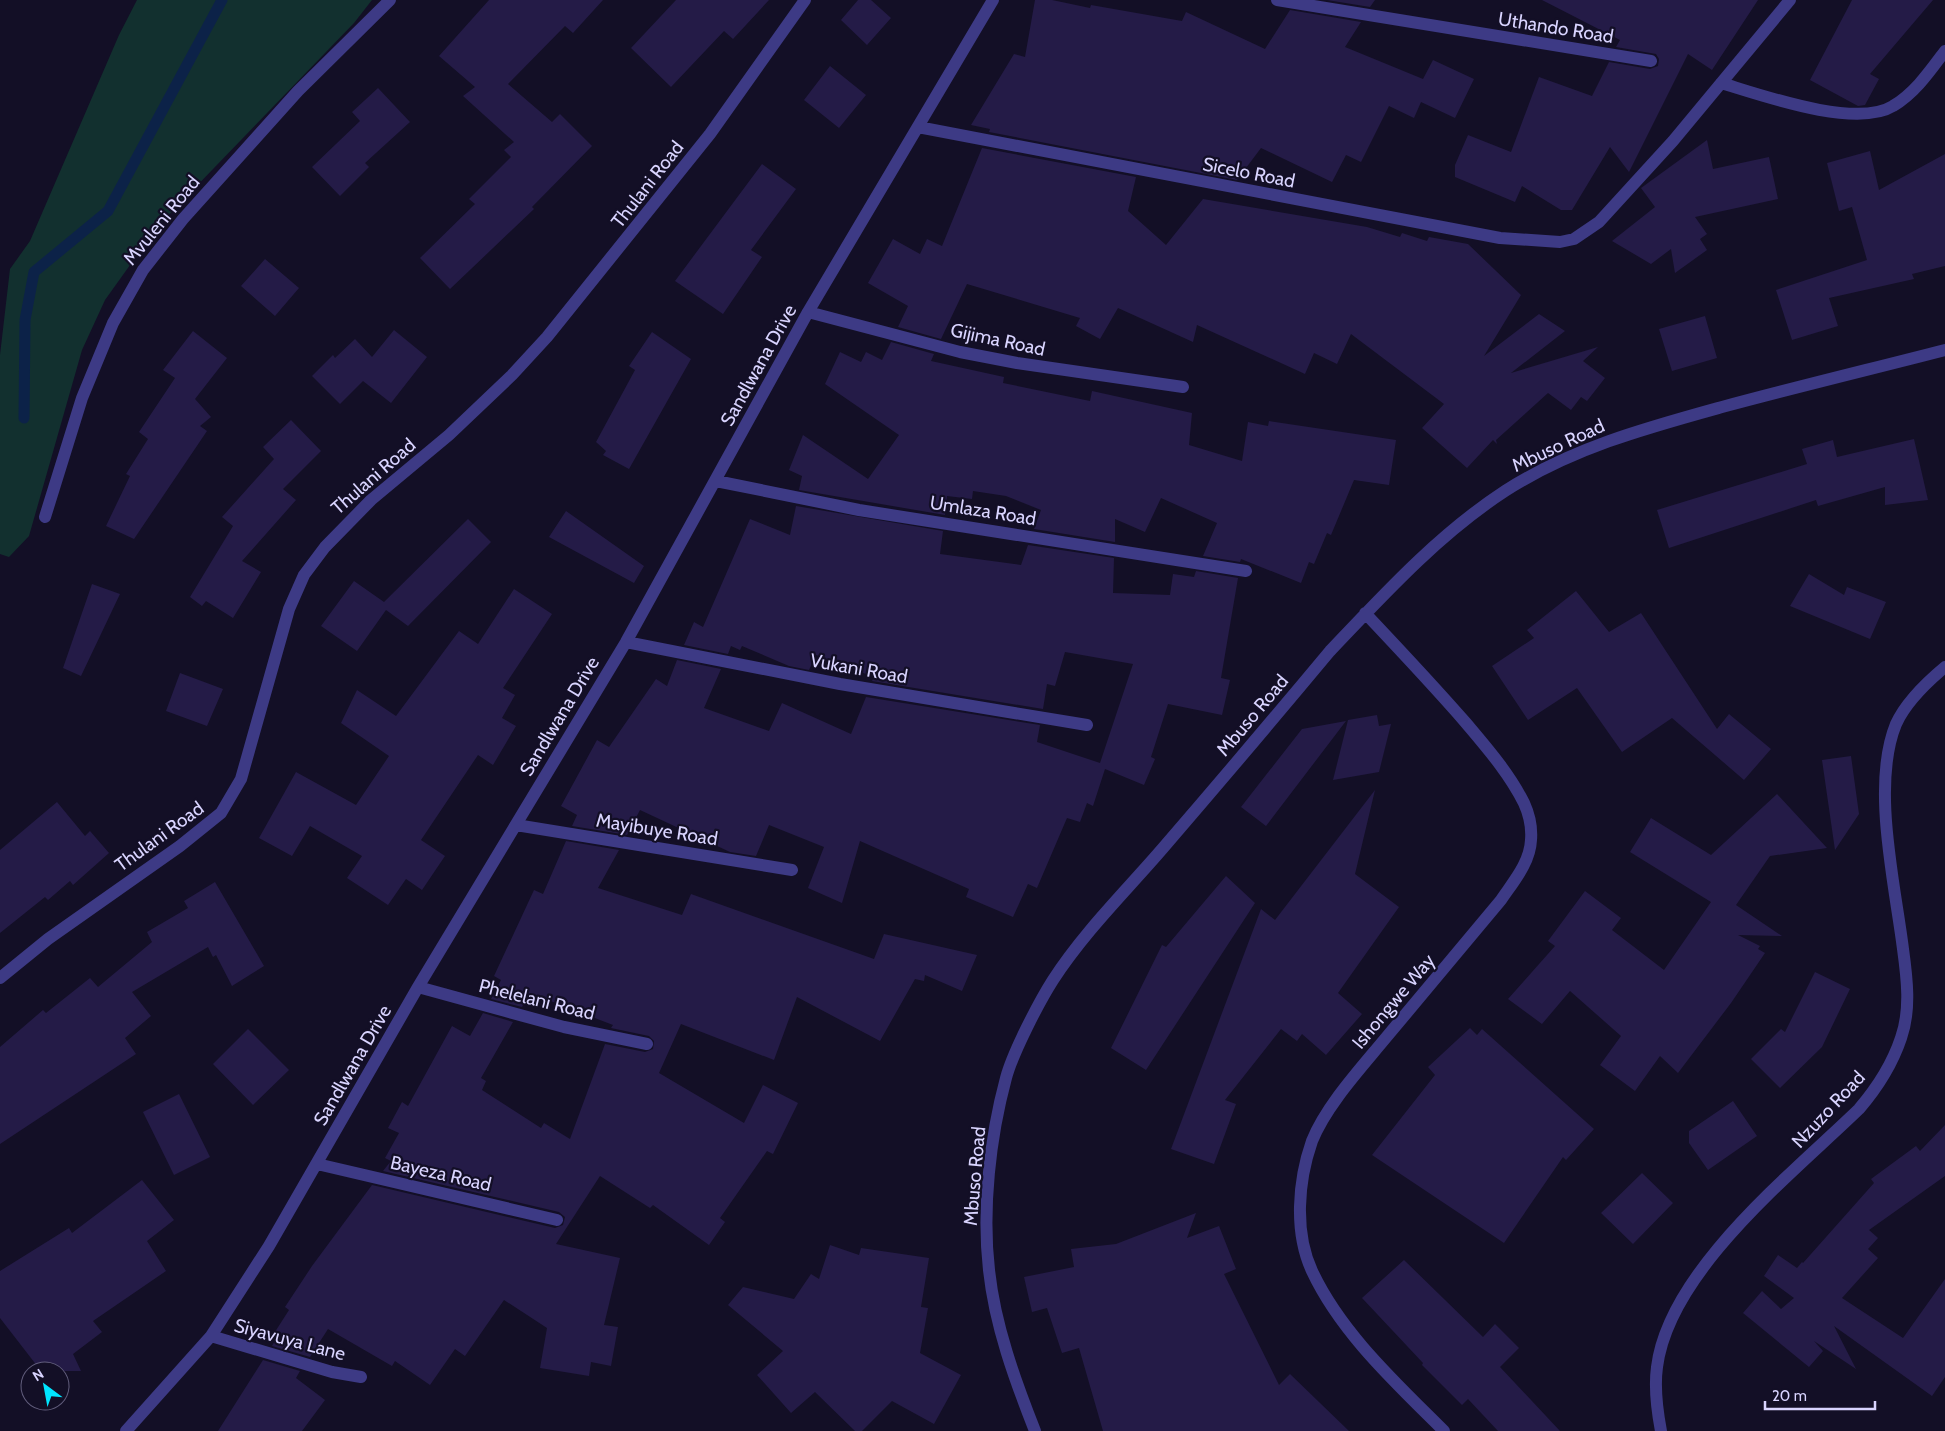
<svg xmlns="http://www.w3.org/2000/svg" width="1945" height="1431" font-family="Cabin,sans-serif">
<rect width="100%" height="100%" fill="#130f26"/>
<path fill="#12302f" d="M137 0H372L354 23 158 226 105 300 82 350 29 536 9 557 0 554V355L10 269 30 241 119 35Z"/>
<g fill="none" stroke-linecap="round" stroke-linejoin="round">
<path stroke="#0c2248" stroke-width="11" d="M24 418 25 320 34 272 108 211 222 0"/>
</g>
<path fill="#241b47" d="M489 0H603L573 33 565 26 508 84 552 122 560 114 592 146 532 207 534 209 450 289 420 258 475 204 469 199 511 157 504 150 514 142 463 96 475 87 439 56Z
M676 0H769L733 39 724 31 671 87 631 48Z
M858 0H871L891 18 867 45 841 20Z
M1035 0H1052L1090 8 1091 5 1182 21 1186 12 1265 49 1290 10 1361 22 1345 47 1423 79 1433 60 1474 79 1455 118 1421 102 1414 118 1389 106 1361 162 1346 155 1332 182 1261 148 1237 180 989 132 990 129 971 125 1014 54 1025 57Z
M1327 0H1375L1370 7Z
M1542 0H1758L1712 70 1688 54 1629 172 1610 147 1572 210H1561L1522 186 1515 202 1455 177V165L1468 135 1511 152 1539 77 1592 96 1609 62 1650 69 1658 66 1659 59 1656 54 1616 47 1620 40Z
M1852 0H1933L1870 74 1879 79 1865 105 1858 106 1810 80Z
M830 66 866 95 839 128 804 100Z
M378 88 410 122 365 163 369 167 340 196 312 167 360 121 352 112Z
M1707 140 1713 169 1769 157 1778 199 1695 217 1707 234 1700 239 1707 250 1675 273 1671 249 1651 264 1612 241 1655 207 1641 188Z
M982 148 1136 177 1128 211 1166 245 1203 199 1367 227 1400 237 1402 233 1427 241 1429 237 1468 244 1521 295 1484 356 1539 314 1565 331 1511 373 1598 347 1583 361 1605 378 1587 401 1581 397 1571 410 1548 393 1496 440 1497 444 1493 440 1467 468 1422 428 1444 404 1351 334 1337 364 1314 353 1305 374 1197 325 1193 342 1118 308 1100 339 1076 326 1080 318 967 284 941 339 898 327 908 306 868 283 893 239 920 254 927 239 942 246Z
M1870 151 1879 190 1945 154V266L1912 274 1914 279 1829 298 1838 326 1792 340 1776 290 1867 260 1852 207 1839 211 1827 163Z
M762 164 796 189 751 250 762 257 723 314 675 281Z
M265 259 299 288 275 316 241 286Z
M1705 316 1717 358 1672 371 1659 329Z
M394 330 427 357 391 403 363 381 340 404 312 376 333 355 335 358 355 339 372 357Z
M193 331 227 358 195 399 211 417 200 426 207 431 134 539 106 526 130 476 126 474 148 439 139 432 175 378 163 370Z
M652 332 691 359 629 469 603 455 606 451 596 442 635 370 629 366Z
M891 342 934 354 931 361 1004 377 1003 383 1090 401 1092 391 1192 413 1189 445 1242 461 1248 422 1268 426 1269 421 1396 440 1389 485 1354 480 1331 535 1327 533 1314 564 1309 562 1301 583 1241 559 1240 562 1203 556 1217 523 1161 498 1145 532 1115 519V542L1034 529 1041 510 1006 496 973 491 972 499 947 496 945 515 799 490 802 476 789 470 803 435 868 479 899 435 825 384 840 352 861 362 866 352 882 360Z
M291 420 321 451 283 489 296 500 242 561 261 572 233 618 206 601 202 606 190 597 233 526 222 517 274 459 263 447Z
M1914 439 1928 500 1885 505V487L1818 506 1816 500 1669 548 1657 510 1807 464 1802 449 1833 440 1837 457Z
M796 506 943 531 940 554 1021 565 1028 545 1114 558 1113 593 1170 595 1173 574 1194 577 1196 571 1238 578 1221 678 1230 680 1222 715 1168 704 1151 757 1155 759 1144 785 1105 769 1093 806 1087 803 1080 822 1067 818 1037 888 1028 884 1013 917 966 897 969 889 860 841 842 903 808 888 824 847 769 825 756 856 730 852 640 810 627 835 572 826 577 815 561 806 597 740 609 747 656 679 667 686 677 660 721 669 704 708 769 731 782 703 851 734 866 697 1040 725 1037 742 1100 763 1133 664 1065 652 1055 686 1047 684 1043 709 872 681 874 677 816 655 809 670 789 666 742 646 740 650 731 646 728 654 684 645 694 622 703 627 750 519 790 535Z
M566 511 644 566 634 583 549 537Z
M468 519 491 542 408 626 386 610 357 651 321 626 354 581 384 602Z
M1809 574 1844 595 1847 587 1886 602 1870 639 1790 606Z
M92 584 120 594 81 676 63 668Z
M514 589 552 614 503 688 515 695 502 718 516 726 493 765 478 755 421 840 445 856 422 890 406 879 388 905 347 878 362 856 310 826 292 856 259 838 296 772 356 805 389 756 341 723 357 690 396 716 459 631 478 644Z
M1576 591 1609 632 1641 613 1717 729 1729 714 1771 749 1744 780 1672 718 1622 752 1577 688 1528 720 1492 666 1534 638 1527 630Z
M180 673 223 689 207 726 166 711Z
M1377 715 1379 726 1391 724 1379 772 1333 780 1348 720Z
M1346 721 1266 826 1241 807 1302 729Z
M1851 756 1859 814 1835 850 1822 760Z
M1375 790 1355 874 1399 907 1338 993 1362 1014 1326 1055 1302 1034 1297 1041 1281 1029 1225 1100 1236 1104 1214 1164 1171 1149 1261 909 1275 920Z
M1777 794 1827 848 1770 856 1736 905 1782 936 1738 935 1760 946 1758 949 1765 953 1731 1003 1678 1073 1660 1056 1635 1091 1600 1065 1621 1036 1570 991 1542 1024 1508 999 1555 946 1548 941 1585 891 1621 918 1612 930 1664 970 1711 902 1630 852 1651 818 1711 855Z
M57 802 85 836 90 831 109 853 73 885 70 881 48 900 45 897 0 933V850Z
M566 841 619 850 598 888 682 915 691 894 874 959 884 934 977 955 962 991 925 975 924 981 915 979 880 1041 797 997 774 1060 681 1024 659 1073 744 1123 763 1085 798 1103 773 1154 767 1151 720 1218 725 1222 709 1245 653 1205 650 1208 600 1176 556 1244 620 1258 604 1325 618 1327 611 1366 591 1362 589 1376 540 1368 547 1328 504 1300 465 1356 455 1349 430 1385 395 1361 392 1366 328 1329 310 1357 272 1346 277 1337 273 1335 289 1310 285 1307 312 1266 372 1185 555 1228 563 1225 565 1217 559 1212 383 1171 391 1161 385 1158 399 1133 388 1128 402 1102 408 1106 452 1026 470 1036 483 1013 513 1022 481 1078 486 1081 482 1090 541 1128 544 1123 570 1139 605 1044 645 1052 653 1049 654 1041 649 1036 611 1028 613 1025 535 995 529 994 522 1007 491 999 501 980 494 976 534 890 543 894Z
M1226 876 1255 903 1146 1070 1111 1048 1162 945 1166 947Z
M215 882 264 966 232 986 216 955 213 957 208 947 132 992 151 1016 125 1038 136 1054 0 1144V1047L43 1010 46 1013 90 978 98 987 152 942 147 932 188 908 184 901Z
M1815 972 1850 989 1822 1047 1780 1088 1751 1059 1781 1029 1785 1032Z
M1470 1028 1477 1035 1482 1029 1594 1129 1566 1160 1563 1157 1504 1243 1372 1155 1435 1075 1428 1067Z
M248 1029 289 1070 253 1105 213 1064Z
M179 1094 210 1157 174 1175 143 1112Z
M1733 1101 1757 1136 1708 1170 1689 1143V1131Z
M1945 1125V1176L1869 1230 1878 1238 1868 1249 1878 1258 1842 1298 1903 1338 1945 1279V1377L1932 1396 1834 1326 1856 1369 1814 1341 1823 1351 1809 1367 1743 1313 1762 1291 1781 1309 1794 1298 1764 1276 1778 1255 1797 1268 1802 1262 1803 1263 1874 1183 1871 1179 1916 1146 1920 1151Z
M1642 1173 1673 1203 1633 1244 1601 1213Z
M142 1180 174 1220 147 1241 166 1271 93 1321 102 1332 73 1354 81 1371H41L0 1318V1271L69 1228 72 1233Z
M1196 1213 1187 1238 1219 1226 1236 1269 1224 1274 1279 1385 1290 1374 1349 1431H1103L1079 1348 1062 1353 1047 1308 1032 1312 1024 1277 1074 1267 1071 1249 1116 1244Z
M830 1245 859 1255 861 1248 929 1258 921 1307 928 1308 920 1353 961 1375 934 1424 892 1401 862 1431H855L815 1392 791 1413 757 1375 783 1351 728 1305 743 1287 794 1299 811 1274 819 1279Z
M1404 1260 1483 1337 1495 1324 1519 1348 1500 1367 1560 1431H1498L1468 1399 1462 1405 1422 1365 1423 1363 1362 1298Z
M263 1360 300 1371 296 1378 325 1400 302 1431H218Z"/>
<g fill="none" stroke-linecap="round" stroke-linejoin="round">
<path stroke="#3d3a85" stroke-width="12" d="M1277 0 1651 61
M1721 83C1761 95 1856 129 1893 106 1915 93 1930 71 1945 51
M918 127 1500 238 1560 242 1574 239 1599 222 1673 141 1790 0
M808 312 960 352 1017 363 1183 387
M716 481 859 510 1246 571
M45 517 82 398 113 323 143 270 183 219 298 91 390 0
M1365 613C1399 649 1433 685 1466 723 1487 748 1509 773 1524 803 1529 814 1532 828 1531 840 1530 863 1513 882 1501 900 1462 947 1423 993 1384 1040 1360 1069 1326 1106 1312 1141 1298 1181 1294 1232 1312 1271 1341 1333 1396 1383 1444 1431
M626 642 840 684 1087 725
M516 825 792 870
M0 978 48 939 180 846 221 813 241 779 289 609 304 575 325 547 371 500 449 435 512 375 547 337 710 134 805 0
M418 987 564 1027 647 1044
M317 1164 557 1220
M211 1336 332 1372 361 1377
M126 1431 211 1336 269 1246 418 987 626 642 808 312 993 0
M1035 1431C1015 1380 995 1326 989 1270 982 1209 990 1137 1006 1078 1013 1052 1039 1002 1053 980 1084 932 1126 891 1163 848 1219 783 1275 717 1330 651 1384 594 1439 534 1505 491 1572 448 1646 428 1722 407 1796 387 1871 369 1945 350
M1661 1431C1657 1410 1654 1389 1657 1367 1669 1271 1792 1174 1859 1109 1877 1088 1892 1065 1901 1038 1911 1010 1907 978 1903 949 1895 884 1871 785 1896 724 1906 702 1927 682 1945 667"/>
</g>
<g text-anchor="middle" stroke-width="4.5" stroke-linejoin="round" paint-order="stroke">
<g font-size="19" fill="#d9d4ff" stroke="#130f26">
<text transform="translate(1556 27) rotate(9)" y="7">Uthando Road</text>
<text transform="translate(1249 172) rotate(11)" y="7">Sicelo Road</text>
<text transform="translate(647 184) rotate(-52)" y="7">Thulani Road</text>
<text transform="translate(161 220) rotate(-51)" y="7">Mvuleni Road</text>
<text transform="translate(998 339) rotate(12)" y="7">Gijima Road</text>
<text transform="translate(758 365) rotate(-61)" y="7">Sandlwana Drive</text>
<text transform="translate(1558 445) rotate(-25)" y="7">Mbuso Road</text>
<text transform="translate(373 476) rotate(-41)" y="7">Thulani Road</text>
<text transform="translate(983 510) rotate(9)" y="7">Umlaza Road</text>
<text transform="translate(859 668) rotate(10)" y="7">Vukani Road</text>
<text transform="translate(1252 715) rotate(-50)" y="7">Mbuso Road</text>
<text transform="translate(559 716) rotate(-59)" y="7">Sandlwana Drive</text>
<text transform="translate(657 829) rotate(9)" y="7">Mayibuye Road</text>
<text transform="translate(159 836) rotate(-36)" y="7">Thulani Road</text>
<text transform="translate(537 999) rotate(14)" y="7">Phelelani Road</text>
<text transform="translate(1393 1001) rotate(-50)" y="7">Ishongwe Way</text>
<text transform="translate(352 1065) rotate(-60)" y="7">Sandlwana Drive</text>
<text transform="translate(1828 1109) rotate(-47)" y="7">Nzuzo Road</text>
<text transform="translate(441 1173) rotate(13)" y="7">Bayeza Road</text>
<text transform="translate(974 1176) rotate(-85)" y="7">Mbuso Road</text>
<text transform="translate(290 1339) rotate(15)" y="7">Siyavuya Lane</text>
</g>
</g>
<g transform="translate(45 1386) rotate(328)"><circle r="24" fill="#130f26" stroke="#625e7d"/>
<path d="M0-4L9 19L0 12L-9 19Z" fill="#00e5ff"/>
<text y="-8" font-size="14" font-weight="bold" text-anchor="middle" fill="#d9d4ff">N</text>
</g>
<path d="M1765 1401v8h110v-8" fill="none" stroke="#d9d4ff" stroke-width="2.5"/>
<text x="1772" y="1401" font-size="15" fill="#d9d4ff" stroke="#130f26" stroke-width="4" paint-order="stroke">20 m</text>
</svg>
